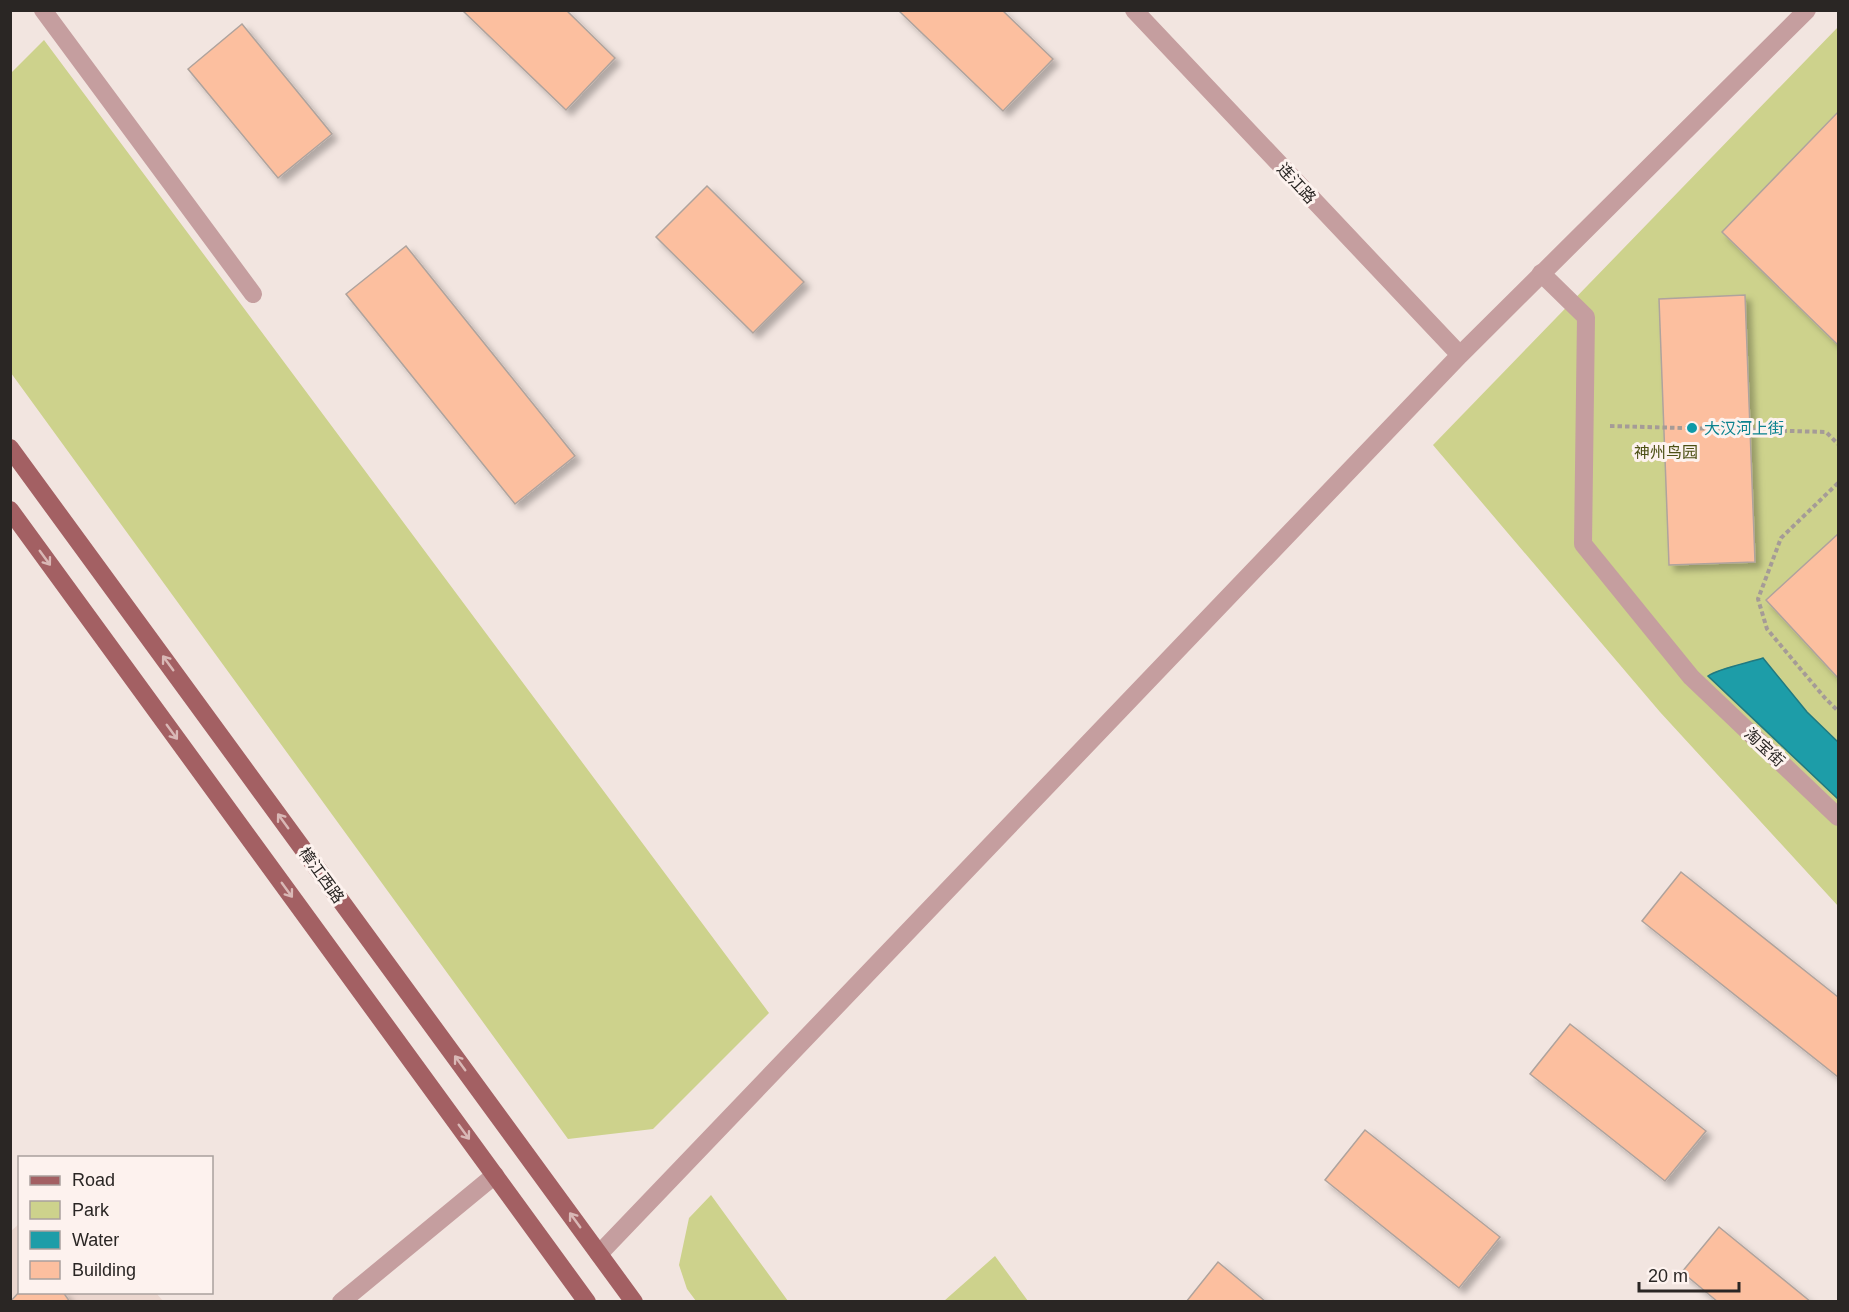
<svg xmlns="http://www.w3.org/2000/svg" width="1849" height="1312" font-family="Helvetica,'Noto Sans SC',sans-serif">
<defs>
<filter id="shadow"><feDropShadow dx="5.5" dy="5.5" stdDeviation="3" flood-color="#0004"/></filter>
</defs>
<rect width="100%" height="100%" fill="#f2e5e0"/>
<path fill="#ebd6ce" d="M19 1224 20 1292 156 1293 163 1301H11L10 1232Z"/>
<path fill="#cdd28c" d="M1838 27V906L1660 712 1433 445Z
M44 40 769 1013 653 1129 568 1139 11 373V73Z
M711 1195 788 1301H696L687 1289 679 1265 689 1218Z
M995 1256 1028 1301H944Z"/>
<path fill="#1d9da8" stroke="#217980" stroke-width="1.5" d="M1763 658 1807 712 1838 742V799L1708 676C1719 668 1748 663 1763 658Z"/>
<path fill="#fcbf9f" stroke="#afa39d" stroke-width="1.5" filter="url(#shadow)" d="M462 10H566L615 58 566 110Z
M898 10H1002L1053 59 1003 111Z
M242 24 332 134 278 178 188 69Z
M1838 112V345L1722 232Z
M707 186 804 282 753 333 656 237Z
M406 246 575 456 515 504 346 294Z
M1745 295 1755 562 1669 565 1659 299Z
M1838 534V678L1766 600Z
M1681 872 1838 997V1077L1642 921Z
M1570 1024 1706 1131 1665 1181 1530 1074Z
M1365 1130 1500 1237 1459 1288 1325 1180Z
M1719 1227 1811 1302H1718L1682 1272Z
M1218 1262 1266 1302H1186Z
M20 1291 63 1292 70 1302H10Z"/>
<g fill="none" stroke-linecap="round" stroke-linejoin="round">
<path stroke="#a59b97" stroke-width="4" stroke-dasharray="4.5 3" stroke-linecap="butt" d="M1610 426 1826 432 1838 444
M1838 483 1781 538 1758 599 1767 629 1825 698 1838 711"/>
<path stroke="#c59e9f" stroke-width="18" d="M43 10 253 294
M1541 273 1586 317 1583 544 1691 677 1838 817
M341 1302 495 1175"/>
<path stroke="#c59e9f" stroke-width="18" d="M1134 10 1460 355
M599 1254 1460 355 1807 10"/>
<path stroke="#a36063" stroke-width="18" d="M10 448 634 1302
M10 510 587 1302"/>
</g>
<defs><path id="oneway-shaft" d="M-6 0H5M1.5-3L5.5 0L1.5 3" fill="none" stroke-width="1.6" stroke-linecap="round" stroke-linejoin="round" transform="scale(1.5)"/></defs>
<g stroke="#d9b8b6">
<use href="#oneway-shaft" transform="translate(45 558) rotate(54)"/>
<use href="#oneway-shaft" transform="translate(168 663) rotate(-126)"/>
<use href="#oneway-shaft" transform="translate(172 732) rotate(54)"/>
<use href="#oneway-shaft" transform="translate(283 821) rotate(-126)"/>
<use href="#oneway-shaft" transform="translate(287 890) rotate(54)"/>
<use href="#oneway-shaft" transform="translate(460 1063) rotate(-126)"/>
<use href="#oneway-shaft" transform="translate(464 1132) rotate(54)"/>
<use href="#oneway-shaft" transform="translate(575 1220) rotate(-126)"/>
</g>
<circle fill="#0f9aa8" stroke="#fdf2ee" stroke-width="2" cx="1692" cy="428" r="6"/>
<g text-anchor="middle" stroke-width="6" stroke-linejoin="round" paint-order="stroke">
<g font-size="16" fill="#2a2624" stroke="#fdf2ee">
<text transform="translate(1297 183) rotate(47)" y="6">连江路</text>
<text transform="translate(1765 747) rotate(43)" y="6">淘宝街</text>
<text transform="translate(322 875) rotate(54)" y="6">樟江西路</text>
</g>
<g font-size="16" fill="#0d838f" stroke="#fdf2ee" text-anchor="start">
<text x="1704" y="434">大汉河上街</text>
</g>
<g font-size="16" fill="#4d5015" stroke="#fdf2ee">
<text x="1666" y="458">神州鸟园</text>
</g>
</g>
<rect width="1849" height="1312" fill="none" stroke="#2a2624" stroke-width="24"/>
<rect x="18" y="1156" width="195" height="138" fill="#fdf2ee" stroke="#a9a09d" stroke-width="1.5"/>
<rect x="30" y="1176" width="30" height="9" fill="#a36063" stroke="#a9a09d" stroke-width="1.5"/>
<text x="72" y="1186" font-size="18" fill="#2a2624">Road</text>
<rect x="30" y="1201" width="30" height="18" fill="#cdd28c" stroke="#a9a09d" stroke-width="1.5"/>
<text x="72" y="1216" font-size="18" fill="#2a2624">Park</text>
<rect x="30" y="1231" width="30" height="18" fill="#1d9da8" stroke="#a9a09d" stroke-width="1.5"/>
<text x="72" y="1246" font-size="18" fill="#2a2624">Water</text>
<rect x="30" y="1261" width="30" height="18" fill="#fcbf9f" stroke="#a9a09d" stroke-width="1.5"/>
<text x="72" y="1276" font-size="18" fill="#2a2624">Building</text>
<path d="M1639 1282v9h100v-9" fill="none" stroke="#2a2624" stroke-width="3"/>
<text x="1648" y="1282" font-size="18" fill="#2a2624" stroke="#fdf2ee" stroke-width="4.5" paint-order="stroke">20 m</text>
</svg>
